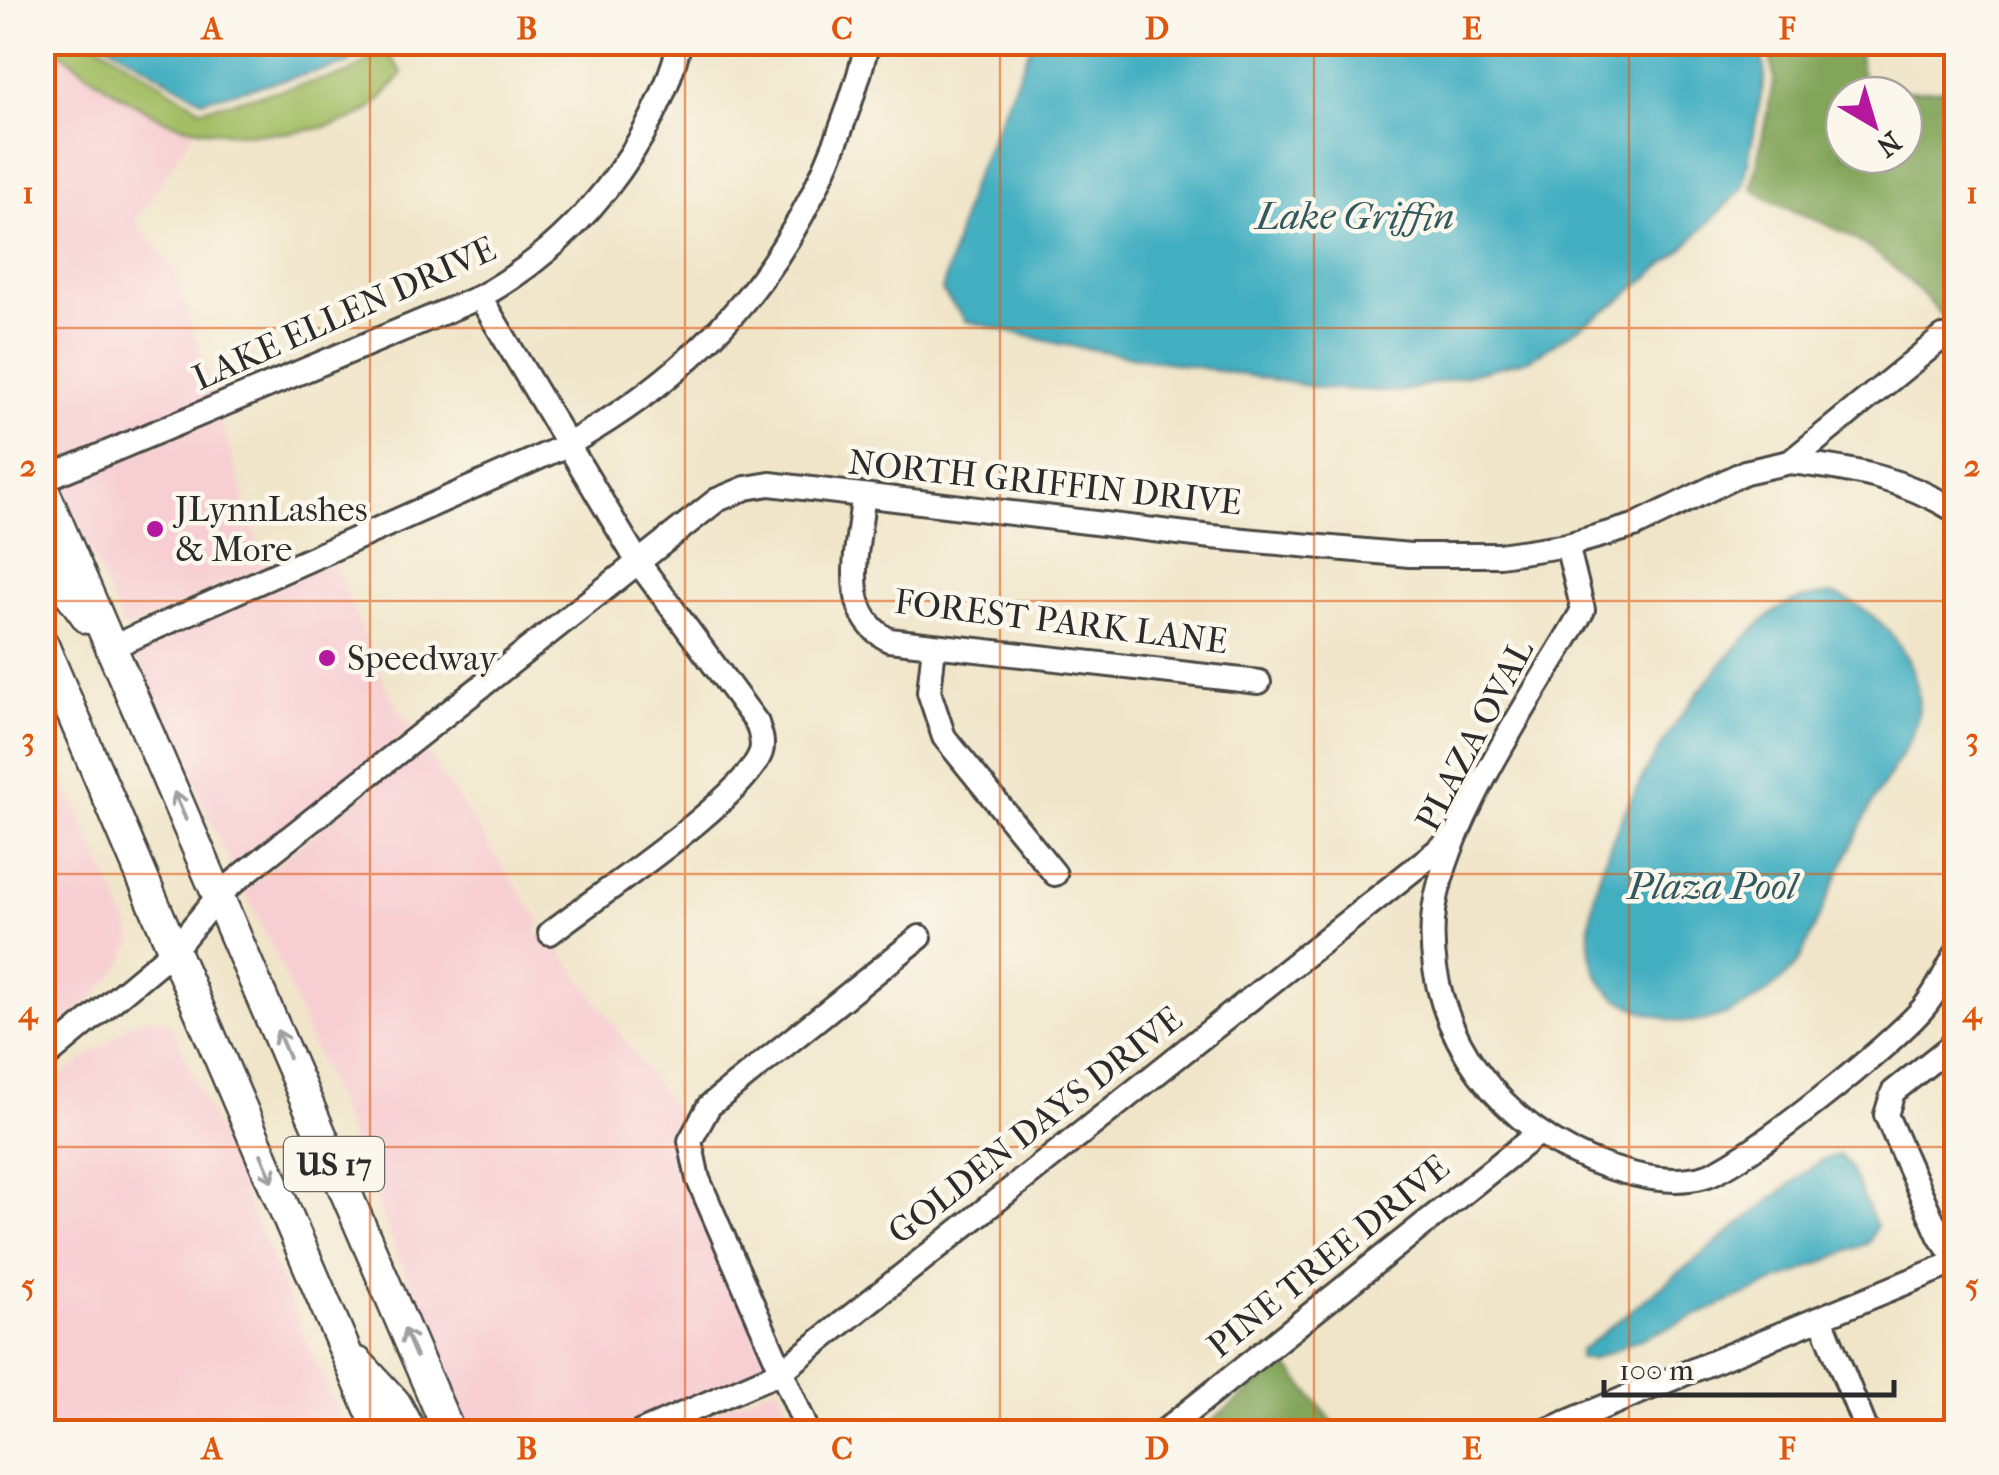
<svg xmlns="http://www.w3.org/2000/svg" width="1999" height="1475" font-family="'IM FELL French Canon',serif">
<rect width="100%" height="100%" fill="#fbf7ec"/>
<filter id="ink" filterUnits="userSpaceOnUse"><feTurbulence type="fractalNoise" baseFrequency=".01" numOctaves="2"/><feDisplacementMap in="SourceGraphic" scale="20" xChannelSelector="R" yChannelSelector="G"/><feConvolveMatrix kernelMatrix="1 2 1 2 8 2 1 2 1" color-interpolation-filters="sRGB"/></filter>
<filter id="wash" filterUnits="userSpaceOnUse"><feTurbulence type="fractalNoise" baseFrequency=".0048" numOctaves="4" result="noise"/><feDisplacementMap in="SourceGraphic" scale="40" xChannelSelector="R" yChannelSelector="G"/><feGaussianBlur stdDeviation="2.25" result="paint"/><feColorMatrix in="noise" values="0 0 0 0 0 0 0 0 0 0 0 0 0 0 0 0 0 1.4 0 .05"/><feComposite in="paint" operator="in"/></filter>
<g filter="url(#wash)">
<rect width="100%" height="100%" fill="#f0e5c9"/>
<path fill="#f7cfd3" d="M42 43H49L100 84 168 121 197 126 135 222 174 268 214 396 54 463 42 436Z
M220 418 264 561 276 562 124 630 62 484Z
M327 564H334L389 693 411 728 233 869 133 650Z
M43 728 134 939 121 967 90 1001 43 1040Z
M423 748 542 924 535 930 548 947 555 942 685 1124 680 1156 689 1181 768 1365 613 1432H470L275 953 244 890Z
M158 1017 171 1023 346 1432H43V1090L135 1021Z
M777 1385 797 1432H669Z"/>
<path fill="#a3be65" stroke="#677448" stroke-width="2.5" d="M49 43H97L201 109 350 73 384 49 403 73C392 85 380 103 366 112 324 139 209 140 164 119 121 99 85 72 49 43Z"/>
<path fill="#82a55a" stroke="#566842" stroke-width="2.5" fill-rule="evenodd" d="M1768 43H1857L1865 92 1956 89V327L1953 329C1922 291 1881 251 1836 229 1807 215 1779 208 1752 189L1774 78ZM1844 95H1904V155H1844Z
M1285 1363 1341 1432H1284L1266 1426 1244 1432H1198Z"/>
<path fill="#43afc1" stroke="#376d76" stroke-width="2.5" d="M107 43H376L347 64 202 100Z
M1032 43 1759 42 1765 75 1743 188 1684 248 1617 303 1530 359 1399 392 1321 388 1060 344 966 321 942 291 970 188Z
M1831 594C1881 607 1924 662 1918 715 1915 741 1882 783 1869 810 1844 860 1822 912 1798 963 1769 997 1718 1030 1672 1020 1650 1014 1621 1006 1605 987 1538 900 1709 647 1787 604 1801 597 1815 596 1831 594Z
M1839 1155 1849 1165 1876 1226 1868 1243 1591 1360 1579 1358 1580 1351 1821 1160Z"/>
</g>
<g filter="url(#ink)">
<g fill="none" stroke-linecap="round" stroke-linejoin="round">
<defs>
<path id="minor" d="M480 297 638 562 757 723C760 733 764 742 761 752 745 799 594 898 550 933
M1790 462C1852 469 1903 478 1956 511
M42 480 480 297C576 244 653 148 680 42
M863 498C859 547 837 613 889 640L1259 682
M1567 545 1583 610C1536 693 1439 829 1433 921 1426 1034 1505 1133 1608 1167 1639 1177 1673 1185 1705 1176 1745 1164 1897 1041 1925 1006 1938 990 1946 971 1956 954
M934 646 929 692 944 737 1055 874
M112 647 565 446C733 353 821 226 868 42
M1956 1042 1893 1092 1886 1115 1940 1237 1956 1259
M42 1060 174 950 219 895 240 877 717 500 746 488 770 484 1212 537 1410 555H1500L1567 545 1634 526 1745 472 1790 462 1943 337
M1821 1318 1867 1432
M641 1432 782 1371 1453 838
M808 1432 698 1179 690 1141 709 1106 920 937
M1163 1432 1537 1134
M1543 1432 1956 1262"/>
<path id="major" d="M42 487 449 1432
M42 556 88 618
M42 643 380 1432
M358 1363 395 1403 411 1432"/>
</defs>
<use href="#minor" stroke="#494743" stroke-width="28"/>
<use href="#major" stroke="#494743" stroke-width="35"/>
<use href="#minor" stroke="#fff" stroke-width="22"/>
<use href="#major" stroke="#fff" stroke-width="30"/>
</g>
<defs><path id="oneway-shaft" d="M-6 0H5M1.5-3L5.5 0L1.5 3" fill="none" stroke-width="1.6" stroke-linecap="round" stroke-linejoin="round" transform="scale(2.5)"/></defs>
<g stroke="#a0a0a0">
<use href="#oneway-shaft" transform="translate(180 806) rotate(-113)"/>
<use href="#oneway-shaft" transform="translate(283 1044) rotate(-113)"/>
<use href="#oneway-shaft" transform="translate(267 1168) rotate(67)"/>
<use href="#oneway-shaft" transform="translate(410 1343) rotate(-113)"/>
</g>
</g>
<path fill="none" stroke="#df570e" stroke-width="2.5" stroke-opacity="0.55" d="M370 42V1432M685 42V1432M1000 42V1432M1314 42V1432M1629 42V1432M42 328H1956M42 601H1956M42 874H1956M42 1147H1956"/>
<g fill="#b5179e" stroke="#fbf7ec" stroke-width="4">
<circle cx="155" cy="529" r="10"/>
<circle cx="327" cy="658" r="10"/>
</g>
<g text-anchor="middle" stroke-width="9" stroke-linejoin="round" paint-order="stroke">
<rect fill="#fbf7ec" stroke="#696865" stroke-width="2.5" x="284" y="1137" width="100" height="54" rx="8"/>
<g font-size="32" font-weight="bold" fill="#2b2b2b">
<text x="334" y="1175">US 17</text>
</g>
<g font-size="35" fill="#2b2b2b" stroke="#fbf7ec">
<text transform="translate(344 313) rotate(-24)" y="12">LAKE ELLEN DRIVE</text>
<text transform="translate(1045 482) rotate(6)" y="12">NORTH GRIFFIN DRIVE</text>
<text transform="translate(1061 621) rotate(7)" y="12">FOREST PARK LANE</text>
<text transform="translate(1474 735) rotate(-62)" y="12">PLAZA OVAL</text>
<text transform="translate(1035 1125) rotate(-38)" y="12">GOLDEN DAYS DRIVE</text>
<text transform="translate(1328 1256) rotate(-39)" y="12">PINE TREE DRIVE</text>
</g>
<g font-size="35" fill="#2b2b2b" stroke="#fbf7ec" text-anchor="start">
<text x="175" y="521">JLynnLashes<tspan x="175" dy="40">&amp; More</tspan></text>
<text x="347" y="670">Speedway</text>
</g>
<g font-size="38" font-style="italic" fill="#335960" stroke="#fbf7ec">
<text x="1355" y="229">Lake Griffin</text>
<text x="1712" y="899">Plaza Pool</text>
</g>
</g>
<rect width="1999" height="1475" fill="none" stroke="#fbf7ec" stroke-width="110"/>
<g transform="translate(1874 125) rotate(142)"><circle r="48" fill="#fbf7ec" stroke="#a8a59f" stroke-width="2.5"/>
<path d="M0-8L18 38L0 25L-18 38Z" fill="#b5179e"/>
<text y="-15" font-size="28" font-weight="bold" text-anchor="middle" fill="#2b2b2b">N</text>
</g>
<path d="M1604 1380v15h290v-15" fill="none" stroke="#2b2b2b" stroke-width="5"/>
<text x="1619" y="1380" font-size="30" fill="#2b2b2b" stroke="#fbf7ec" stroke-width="8" paint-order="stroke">100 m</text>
<rect x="55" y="55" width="1889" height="1365" fill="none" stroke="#df570e" stroke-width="4"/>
<g font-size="32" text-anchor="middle" font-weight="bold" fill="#df570e">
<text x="212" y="39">A</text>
<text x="527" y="39">B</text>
<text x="842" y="39">C</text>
<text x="1157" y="39">D</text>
<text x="1472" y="39">E</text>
<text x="1787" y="39">F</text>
<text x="28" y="203">1</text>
<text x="1972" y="203">1</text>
<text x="28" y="476">2</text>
<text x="1972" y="476">2</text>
<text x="28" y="749">3</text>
<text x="1972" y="749">3</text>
<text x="28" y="1022">4</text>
<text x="1972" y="1022">4</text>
<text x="28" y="1295">5</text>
<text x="1972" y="1295">5</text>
<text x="212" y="1459">A</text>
<text x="527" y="1459">B</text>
<text x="842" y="1459">C</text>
<text x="1157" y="1459">D</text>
<text x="1472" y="1459">E</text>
<text x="1787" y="1459">F</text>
</g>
</svg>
